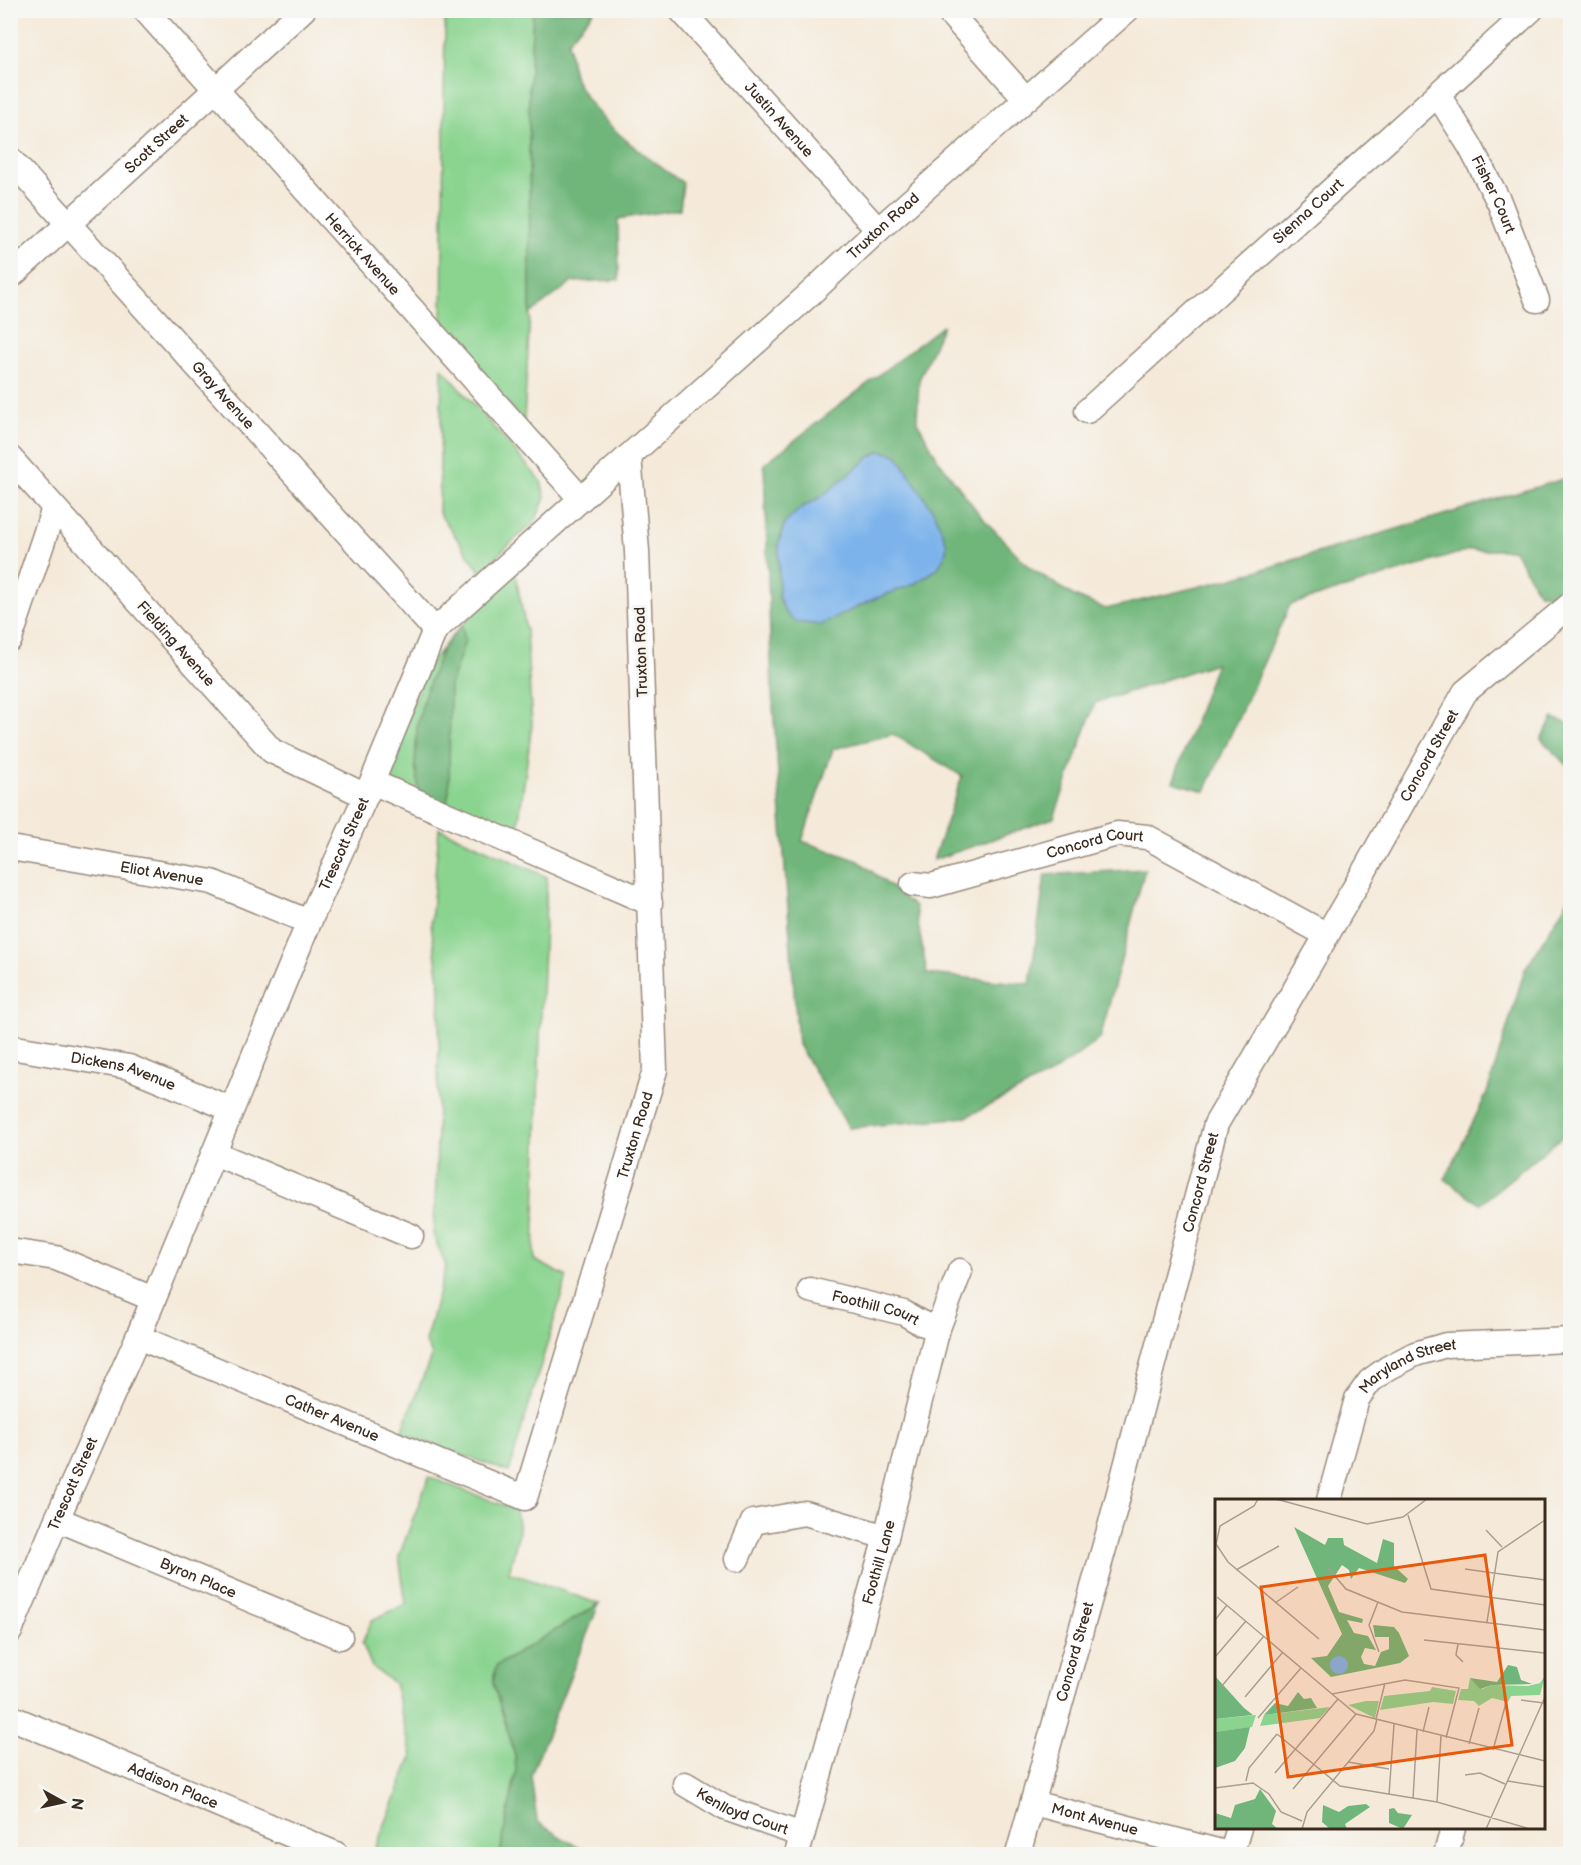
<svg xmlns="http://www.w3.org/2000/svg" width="1581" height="1865" font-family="'Balsamiq Sans',sans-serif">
<rect width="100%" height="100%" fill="#f6f6f2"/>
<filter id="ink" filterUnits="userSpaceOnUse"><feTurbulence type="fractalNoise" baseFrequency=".0167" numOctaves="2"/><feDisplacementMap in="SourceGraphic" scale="12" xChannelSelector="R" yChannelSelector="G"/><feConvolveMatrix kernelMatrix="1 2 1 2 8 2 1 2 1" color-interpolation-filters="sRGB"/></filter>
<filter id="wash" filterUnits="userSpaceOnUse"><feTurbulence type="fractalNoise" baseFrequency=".008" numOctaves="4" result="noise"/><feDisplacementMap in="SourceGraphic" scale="24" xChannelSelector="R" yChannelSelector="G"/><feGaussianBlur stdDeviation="1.35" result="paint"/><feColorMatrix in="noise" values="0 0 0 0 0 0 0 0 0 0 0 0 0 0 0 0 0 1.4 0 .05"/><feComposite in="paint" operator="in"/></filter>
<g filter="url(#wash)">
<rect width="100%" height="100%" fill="#f5eada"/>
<path fill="#8bd490" stroke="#637f57" stroke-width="1.5" d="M445 11H533L529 87 530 314 524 421 442 331Z
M442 368 541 481 545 498 536 520 480 571 439 513Z
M515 571 526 630 532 725 517 834 380 782 430 663 462 625Z
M439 828 547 877 539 1062 534 1260 567 1277 509 1472 401 1433 432 1354 425 1342 446 1266 433 1234 436 1183 440 987 431 924Z
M429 1477 516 1510 519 1532 509 1572 599 1604 496 1666 493 1683 515 1755 516 1772 500 1854H373L412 1757 394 1683 372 1667 362 1643 372 1620 406 1604 399 1556Z"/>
<path fill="#70b67a" stroke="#56704c" stroke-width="1.5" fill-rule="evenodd" d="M533 11H594L568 41C570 53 571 67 575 78 594 121 645 156 683 183L680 209 618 219 619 280 572 282 530 314 529 87Z
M943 325 919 380 917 421 939 461 980 515 1029 567 1074 596 1106 609 1230 579 1570 477V600L1538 592 1514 550H1469L1290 605 1205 791 1173 782 1216 663 1095 703 1054 818 933 860 962 776 893 734 833 749 802 841 859 861 915 907 927 974 1030 984 1045 875 1145 869 1100 1039 1049 1075 966 1117 849 1128 798 1045 772 692 764 464ZM870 457 937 569 914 584 874 599 802 507 821 497Z
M462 625 465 641 450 686 449 792 446 807 420 798 415 764 417 726 425 694 442 649Z
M1553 718 1570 724V769L1541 739Z
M1570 897V1130L1480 1204 1445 1179 1487 1093 1525 969Z
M599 1604 531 1775 537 1821C554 1834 572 1843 589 1854H500L516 1772 515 1755 493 1683 496 1666Z"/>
<path fill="#7cb3eb" stroke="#5c6e84" stroke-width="1.5" d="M880 451 897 455 935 514 947 544 945 555 937 569 914 584 874 599 820 625 796 622 785 612 779 597V543L785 523 802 507 821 497 870 457Z"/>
</g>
<g filter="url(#ink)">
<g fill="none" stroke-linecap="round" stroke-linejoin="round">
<defs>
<g id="minor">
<path id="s1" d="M145 10 581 499"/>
<path id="s2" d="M681 10 878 230"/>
<path d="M947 10 1026 99"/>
<path id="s3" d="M1438 95 1470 146 1499 202 1537 300"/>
<path id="s4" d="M10 159 435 630"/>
<path id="s5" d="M10 277 303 10"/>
<path id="s6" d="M1087 411 1531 10"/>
<path id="s7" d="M10 458 272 751 366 796"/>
<path d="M10 639 54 508"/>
<path d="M372 782 650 903"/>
<path id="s8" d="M10 848 212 882 309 922"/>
<path id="s9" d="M913 884 931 886 1117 834 1147 837 1327 935"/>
<path id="s10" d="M10 1047 129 1067 231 1109"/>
<path d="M214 1153 411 1236"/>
<path d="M10 1251 56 1258 153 1299"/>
<path id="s11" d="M810 1290 904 1313 921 1323 938 1328"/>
<path id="s12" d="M138 1337 525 1498 655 1070 637 551 629 456 813 291 878 230 1127 10"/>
<path id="s13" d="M1329 1500 1357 1399 1370 1381 1388 1368 1415 1354 1446 1345 1570 1340"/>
<path id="s14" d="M57 1519 340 1637"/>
<path d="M737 1559 753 1522 805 1513 886 1537"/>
<path id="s15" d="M10 1631 57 1519 138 1337 309 922 372 782 435 630 629 456"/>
<path id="s16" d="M10 1717 336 1854"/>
<path id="s17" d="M685 1784 725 1808 802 1835"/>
<path id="s18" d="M1033 1803 1229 1854"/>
<path id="s19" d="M797 1854 886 1537 938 1328 960 1271"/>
<path id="s20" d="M1018 1854 1110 1527 1216 1124 1358 882 1465 692 1570 605"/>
<path d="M1231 1854 1239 1828"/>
<path d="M1446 1854 1453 1828"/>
</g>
</defs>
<use href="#minor" stroke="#988a7c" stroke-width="27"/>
<use href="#minor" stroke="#fff" stroke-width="24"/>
</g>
</g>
<g text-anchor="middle" stroke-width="6" stroke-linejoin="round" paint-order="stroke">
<g font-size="15" fill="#3b2a1e" stroke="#f6f6f2">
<text dy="5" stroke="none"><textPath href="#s2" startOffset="147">Justin Avenue</textPath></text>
<text dy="5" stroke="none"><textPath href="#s5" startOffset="198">Scott Street</textPath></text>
<text dy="5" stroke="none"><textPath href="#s3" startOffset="114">Fisher Court</textPath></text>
<text dy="5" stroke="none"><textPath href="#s6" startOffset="298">Sienna Court</textPath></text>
<text dy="5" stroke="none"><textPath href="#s12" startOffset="1824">Truxton Road</textPath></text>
<text dy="5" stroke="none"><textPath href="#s1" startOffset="327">Herrick Avenue</textPath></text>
<text dy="5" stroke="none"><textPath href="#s4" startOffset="318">Gray Avenue</textPath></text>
<text dy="5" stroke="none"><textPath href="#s7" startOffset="249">Fielding Avenue</textPath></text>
<text transform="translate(641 652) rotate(-92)" y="5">Truxton Road</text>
<text dy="5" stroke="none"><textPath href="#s20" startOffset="1182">Concord Street</textPath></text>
<text dy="5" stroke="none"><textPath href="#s15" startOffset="855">Trescott Street</textPath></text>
<text dy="5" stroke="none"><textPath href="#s9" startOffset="188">Concord Court</textPath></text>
<text dy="5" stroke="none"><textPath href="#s8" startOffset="154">Eliot Avenue</textPath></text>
<text dy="5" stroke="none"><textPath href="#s10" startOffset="116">Dickens Avenue</textPath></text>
<text dy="5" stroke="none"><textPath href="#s12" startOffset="798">Truxton Road</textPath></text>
<text dy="5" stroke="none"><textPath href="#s20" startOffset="696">Concord Street</textPath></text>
<text dy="5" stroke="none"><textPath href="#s11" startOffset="68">Foothill Court</textPath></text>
<text dy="5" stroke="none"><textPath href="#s13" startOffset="168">Maryland Street</textPath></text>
<text dy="5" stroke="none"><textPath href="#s12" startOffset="210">Cather Avenue</textPath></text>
<text dy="5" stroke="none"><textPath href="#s15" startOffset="160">Trescott Street</textPath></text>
<text dy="5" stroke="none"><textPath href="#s19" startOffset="303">Foothill Lane</textPath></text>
<text dy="5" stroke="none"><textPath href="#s14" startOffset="153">Byron Place</textPath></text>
<text dy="5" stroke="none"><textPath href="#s20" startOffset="210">Concord Street</textPath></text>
<text dy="5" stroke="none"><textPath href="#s16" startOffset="177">Addison Place</textPath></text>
<text dy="5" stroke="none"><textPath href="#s17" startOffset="64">Kenlloyd Court</textPath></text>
<text dy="5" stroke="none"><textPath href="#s18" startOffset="64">Mont Avenue</textPath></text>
</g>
</g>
<g transform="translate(1215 1499)">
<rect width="330" height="330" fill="#f5eada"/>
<path d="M330 177 325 196 296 197 293 203 277 199 264 207 259 202 243 201 246 190H253L255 179 267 190 277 186 313 187 325 184ZM217 188 241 192 238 205 218 203 165 211 169 197 215 192ZM151 202H164L160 219 133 206ZM115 208 105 219 45 227 49 216ZM41 216 37 228 0 233V220Z" fill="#8bd490"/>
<path d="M79 28 110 46 113 39H128L129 46 162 64 168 40 179 44V67L193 80 190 84 144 69 136 80 134 71 127 66 113 87 124 113 148 120 147 124 132 121 139 134 153 137 161 151 150 149 146 158 149 165 160 167 166 153 174 150V138H160L158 126 179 128 184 134 194 157 185 164 116 178 96 159 112 157 127 135ZM293 166 302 168 306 181 317 185 277 186 265 190 255 179 282 183ZM0 177 29 209 38 216 0 220ZM83 193 89 200 96 199 102 209 49 216 60 204 73 207ZM35 228 30 249 20 262 0 269V233ZM45 290 61 312 57 325 63 330H0V314L16 319 20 306 40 300ZM151 305 155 308 130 325 132 330H115L107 323 108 306 124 313 133 307ZM179 309 183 314 197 316 188 330 174 324V310Z" fill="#70b67a"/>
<path d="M115 166a9 9 0 1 1 18 0a9 9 0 1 1-18 0Z" fill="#7cb3eb"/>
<path fill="none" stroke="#ab9d8f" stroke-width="1.5" d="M43 0 39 7 5 27 1 45 13 63 104 140M61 0 152 25 188 18 212 0M193 16 216 90 330 106M271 31 287 48M113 69 131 90 187 113 330 131M250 70 330 81M21 71 64 47M2 98 117 195 190 181 244 189 231 239M163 103 154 126 164 153M60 104 83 88M0 121 12 106M272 123 283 53 330 21M209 141 330 154M243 145 241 156 248 163M0 158 31 122M6 188 49 137M117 195 141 215 330 262M30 198 68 153M306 201 329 204M43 219 86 169M161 220 170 184M208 233 214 208M62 235 125 287 222 303 315 330M254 245 264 209M278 251 291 204M133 263 174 270M60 274 123 200M250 276 265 274 290 285M31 282 34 269 62 235M293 282 330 288M0 289 38 284 54 295 66 313 87 322M78 290 141 215M174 296 179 225M198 300 202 231M222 303 226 237M87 330 92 313 159 232 162 220M271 330 330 198"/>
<path fill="#e8590c" fill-opacity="0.15" stroke="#e8590c" stroke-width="3" d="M270 56 297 246 73 278 46 88Z"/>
<rect width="330" height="330" fill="none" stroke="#3b2a1e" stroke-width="3"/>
</g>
<rect width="1581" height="1865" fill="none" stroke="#f6f6f2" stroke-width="36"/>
<g transform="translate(63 1802) rotate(98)" stroke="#f6f6f2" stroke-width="4.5" paint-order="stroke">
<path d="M0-4.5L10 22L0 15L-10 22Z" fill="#3b2a1e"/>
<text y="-9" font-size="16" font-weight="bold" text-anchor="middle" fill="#3b2a1e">N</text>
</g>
</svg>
